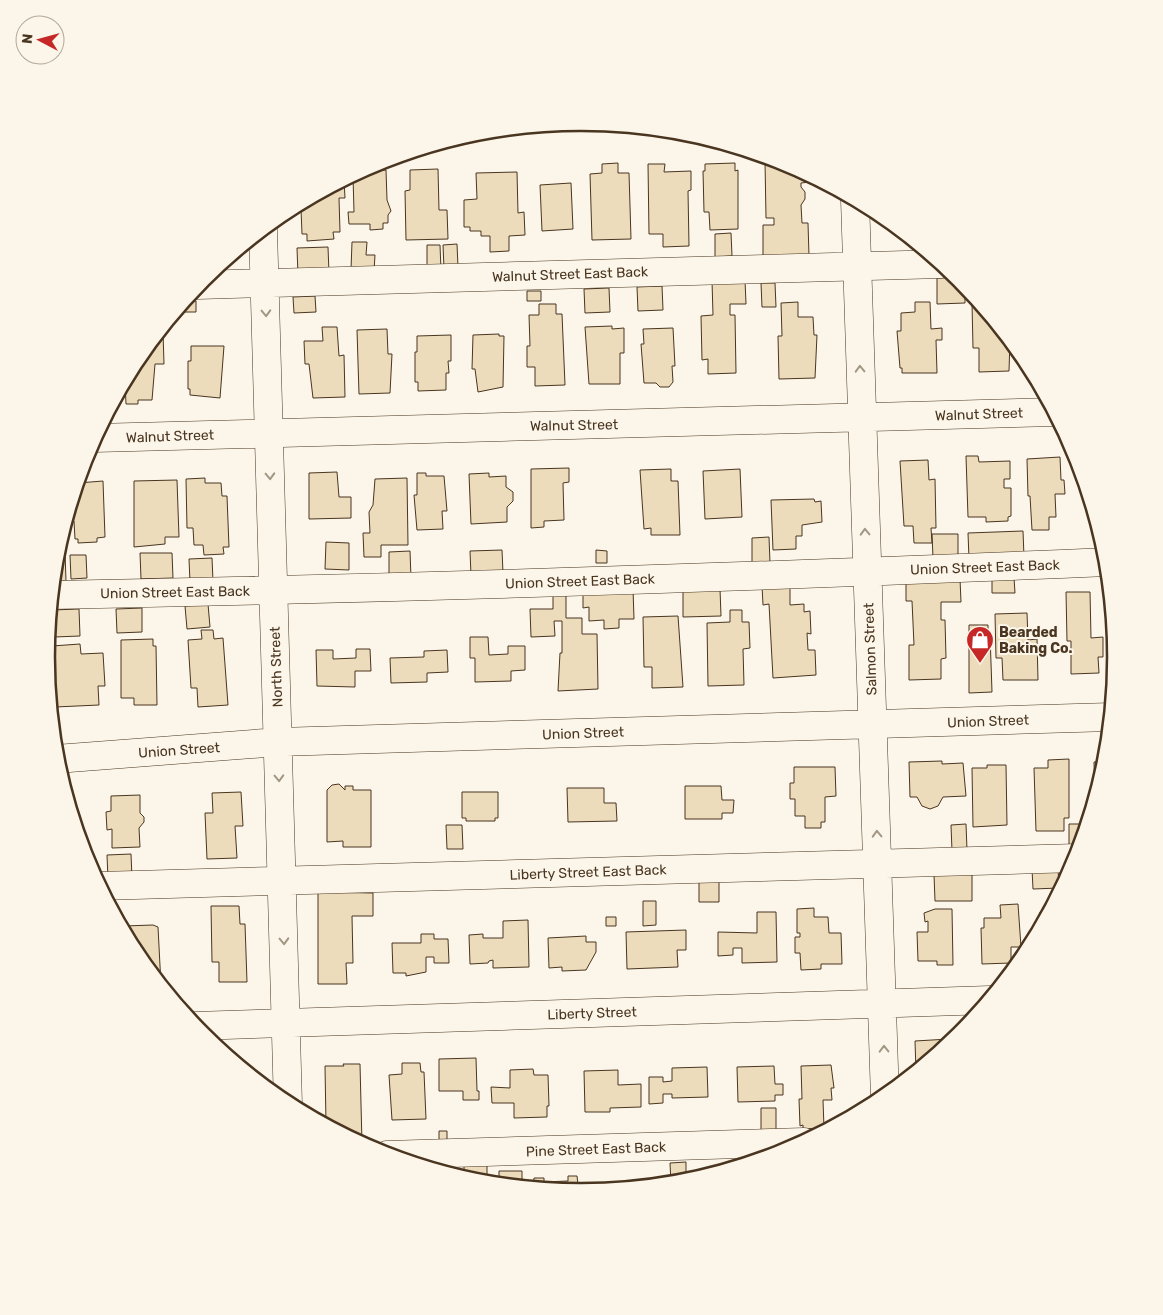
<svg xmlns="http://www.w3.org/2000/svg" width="1163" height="1315" font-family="Rubik,sans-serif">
<rect width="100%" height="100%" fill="#fbf6e9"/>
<path fill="#ecdcbc" stroke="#4a3520" d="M765 161 787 163 810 176V182L801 183V187L805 192V199L801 205 802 223H808L809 256 763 260V225H774V218H766Z
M618 163V173H629L631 239 592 240 590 174 602 173V164Z
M735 163V171L738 170V229L710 230 709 212H704L703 171H705V164Z
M648 164H665L664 172 691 171V190L688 191 689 246 663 247V234H649Z
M438 169 439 210H447L448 239 406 240 405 191 410 190V170Z
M386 170 387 200 391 211 388 215V223H383V229L370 230V224H349L348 212H354L353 176 362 171Z
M517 172 518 213 524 212 525 235 509 236V251L490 252V236H481V231H470V227H464V200L477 199 476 173Z
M344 180 345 198H339L340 232H333L334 239 307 241V234H302L301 209 298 210V205Z
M571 183 573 229 542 231 540 185Z
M731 233 732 256 715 257V234Z
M352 242H367L366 255H375L374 271 351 270Z
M457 244 458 267 444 268 443 245Z
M427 245H440L441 270H427Z
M328 247 329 273 298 275 297 248Z
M958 277 965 285V303L937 304V278Z
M745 280 746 304H730V315H735L736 373 708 374V359L702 360 701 316 713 315 712 281Z
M761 283H775L776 307H762Z
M662 286 663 310 638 311 637 287Z
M609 288 610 312 585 313 584 289Z
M527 291H541V301H527Z
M315 296 316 312 294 313 293 297Z
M185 301H196V312H182V305Z
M798 302V317H813L814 335H817L815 378 779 379 778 336H782L781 303Z
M915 302H930L931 329 942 328V340H936L937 373H902V368H900L897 331H901V313L915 312Z
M979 302 1010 340 1009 371 979 372V348H973L972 303Z
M539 304H556V314H562L565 385 535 386V367H527V346H530L529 315H539Z
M612 326V329L624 328V353H620V384H589L585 327Z
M322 327H337L339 356 344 355 345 397 313 398 309 364H305L304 341H323Z
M673 328 675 366H672L673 382 669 387H660L656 383H644L641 344H644L643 329Z
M387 329 388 354H392L390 393 359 394 357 330Z
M159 332H163L164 364H155L152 400H138V404H126L125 382 137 360Z
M499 334V336H504L503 387 478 392 475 369H472L473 335Z
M451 335V361H448L449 373H446V390L418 391V382H415V352H417V336Z
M191 346H224L220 398 190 395V389H188V361H191Z
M966 456H978L979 462 1010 461V479H1004V488H1011V516L1008 517V521L986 522V517H968Z
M1060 457 1061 480H1064L1065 494H1055L1056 517H1049V530H1032L1030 496H1028L1027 459Z
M928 460 929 480 935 479 936 528H931L932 543H914L913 526H904L900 461Z
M569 468V482L563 483 564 520 544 521V527L531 528V469Z
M671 469V481H678L680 535H651V528L644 529 640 470Z
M740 469 742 517 705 519 703 471Z
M337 472 339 497H351V518L309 519V473Z
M417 473H426V476H444L447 511H442L443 529 417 530 414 495H417Z
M489 473V477L506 476V487L513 492V501L507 507V522L471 524 469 474Z
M205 478V483H221L222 496H227L229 547H223L224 554 204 555 203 545H194L193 528H187L186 479Z
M407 478 408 545H381V557H364L363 533H370L369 512 373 505 375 479Z
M177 480 179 537H165V544L134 547V481Z
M103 481 105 537 97 538V542L78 543V539H75L74 521H70L69 511 78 483Z
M814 499 815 502 821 501 822 522 802 525V536H796V549L773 550 771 500Z
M1023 531 1024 557 969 559 968 533Z
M932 534H958V557L933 558Z
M769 537 770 563 752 564V538Z
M326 542 349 543V570L325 569Z
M502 550 503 573 471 575 470 551Z
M596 550 607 551V563H596Z
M410 551 411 578 389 579V552Z
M57 552H65L66 581H54Z
M140 553H172L173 578 141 579Z
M70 555H86L87 578 71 579Z
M212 558 213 581 190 582 189 559Z
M992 578H1014L1015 593H992Z
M960 579 961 602H941V620H945L946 658 941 659V679L909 680V645H914L912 601H906V580Z
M790 585V605L804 604V612L810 611 811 634 807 633 808 650H815L816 675 773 678 769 604 763 605 762 586Z
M633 589 634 619H619V628L604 629V620L589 621V607L583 608V591Z
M720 589 721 616 683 617V590Z
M1066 592H1090L1091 638 1103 637V657H1098L1099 673 1071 674V641H1067Z
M553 595H566V618H582V634H597L598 689 558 691 560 653H562V621H554L555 636 531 637 530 609H553Z
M208 604 210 627 187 629 185 606Z
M142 608V632L117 633 116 609Z
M79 609 80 636 54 637 52 610Z
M730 610H742V622H749L750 648 743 649 744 685 708 686 707 623 730 622Z
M1027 613 1028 640 1037 639 1038 680H1003L1002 658H996L995 614Z
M678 616 683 687 652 688V667H644L643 617Z
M969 625H988V634H990L992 692 969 693Z
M201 630H213L214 639 223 638 228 705 198 707 197 688H191L188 640 202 639Z
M470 637H488L489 655 508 654V646H525V670L511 671V681L475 682V658H470Z
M153 639V646H156L157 705H134V698H121V640Z
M80 644 81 654 103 653 105 686H98L99 705 55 707 52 646Z
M356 649H370L371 671H355V687L317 686 316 650H333V659L356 658Z
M447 650 448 672 427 673V682L391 683 390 658 424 657V651Z
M1069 759V818H1064V831H1036L1034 768H1048V760Z
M942 761V764L963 763 966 796 943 797 938 806 930 809 922 806 917 797H910L909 762Z
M1106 761V762L1095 800 1094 762Z
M987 765H1006L1007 825 973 827 972 768H987Z
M794 767H835L836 796 825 797V822H821V828H805V816H795V799H790V783H794Z
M339 784 345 790V786H353V790H371V847H343V841L327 842V790L332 785Z
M685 786H721L722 800H734L733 813H722V819H685Z
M567 788H604V803H616L617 821 568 822Z
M241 792 243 826H235L237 858 207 859 205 813H213L212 793Z
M462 792H498V818H495V821H466V818H462Z
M140 795V813L144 817V822L139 828 140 847 112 848V829L107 830 106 812 111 811V796Z
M966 824 967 850 952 851 951 825Z
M1069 824H1088L1080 849H1069Z
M446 825H462L463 849H447Z
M131 854 132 878 108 879 107 855Z
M1058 868 1059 888 1033 889 1032 869Z
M972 874V901H935L934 875Z
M699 877H719V902H699Z
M318 892 373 893V916H352L353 963H346L347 984H318Z
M643 901H656V925L643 926Z
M1018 904 1021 947H1011V963L982 964 981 928H984V918H1001L1000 905Z
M211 906H239L240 924H245L247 982H219V962H212Z
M814 908V917H828L829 933H841L842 964H821V969L801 970 800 953H795V937H800V933H797V909Z
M935 909H952L953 965H937V961H918L917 932H928V921L925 922 924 913Z
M757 912H776L777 962 742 963V948H733V955L718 956V932L757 933Z
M1040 912H1050L1041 928Z
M606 917H616V926H606Z
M528 920 529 967 493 968V960L489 961 488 963 470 964 469 935 483 934V938H503V921Z
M153 925 158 927 161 985 136 955 125 933 124 926Z
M686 930V950H677L678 967 627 969 626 932Z
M421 934H434V939H448L449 963H434V957H426V972L406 976V973H393L392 943H421Z
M586 936V942H596V952L586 970 562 971V967L549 968 548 938Z
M949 1039V1045L916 1072 915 1041Z
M476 1058 477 1091H479V1100H463V1091H439V1059Z
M402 1063H420L421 1072H424L426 1119 392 1120 389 1075 402 1074Z
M343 1064H360L362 1144 336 1130V1123L326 1124 325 1066H344Z
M831 1065 834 1088H831L832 1100H823L824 1128 803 1129V1125L800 1126 799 1099H802L801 1066Z
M774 1066 775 1084H783V1095H775V1101L738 1102 737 1067Z
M707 1067 708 1097 672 1098V1094H663V1103L649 1104V1077H663V1082L672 1081V1068Z
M533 1069 534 1075H548L549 1106H547V1117L514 1118V1103H492L491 1087 510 1088V1070Z
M618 1070V1085L641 1084V1107L610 1108V1112H585L584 1071Z
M761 1108H776V1131L761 1132Z
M439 1131H447V1142H439Z
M686 1162V1182L671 1184 670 1163Z
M464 1165H487V1177H495V1184L464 1178Z
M453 1166V1175L426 1167Z
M499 1171H522V1187L499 1185Z
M568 1176H577L579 1193 533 1188 534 1178H544V1182L568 1181Z"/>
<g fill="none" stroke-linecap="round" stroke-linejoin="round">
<defs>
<path id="minor" d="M855 200 885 1098
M263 230 288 1105
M198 285 941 264
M95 438 1054 412
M52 595C404 588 756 577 1107 562
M56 759 278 742 1111 717
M100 886 1077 858
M195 1026 990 1000
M387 1155 804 1142"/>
</defs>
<use href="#minor" stroke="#4a3520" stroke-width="29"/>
<use href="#minor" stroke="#fbf6e9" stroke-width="28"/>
</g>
<defs><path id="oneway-chevron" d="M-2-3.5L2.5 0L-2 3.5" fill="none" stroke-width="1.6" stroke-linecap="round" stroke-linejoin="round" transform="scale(1.25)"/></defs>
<g stroke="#a29684">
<use href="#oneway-chevron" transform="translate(266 313) rotate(88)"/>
<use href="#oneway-chevron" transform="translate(860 369) rotate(-92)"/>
<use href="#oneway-chevron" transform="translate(270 476) rotate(88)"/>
<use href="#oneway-chevron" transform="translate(865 532) rotate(-92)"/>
<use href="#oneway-chevron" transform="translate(279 778) rotate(88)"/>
<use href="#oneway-chevron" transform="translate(877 834) rotate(-92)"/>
<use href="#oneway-chevron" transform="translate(284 941) rotate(88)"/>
<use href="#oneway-chevron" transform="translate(884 1049) rotate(-91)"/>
</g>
<defs>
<symbol id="shop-pin" viewBox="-11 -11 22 30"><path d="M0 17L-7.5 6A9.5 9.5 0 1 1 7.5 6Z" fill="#c62828" stroke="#fbf6e9"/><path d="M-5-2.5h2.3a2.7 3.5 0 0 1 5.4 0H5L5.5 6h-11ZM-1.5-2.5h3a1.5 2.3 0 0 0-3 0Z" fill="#fff"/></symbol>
</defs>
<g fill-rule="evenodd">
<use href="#shop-pin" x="964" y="624" width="32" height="43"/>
</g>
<g text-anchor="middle" stroke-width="4" stroke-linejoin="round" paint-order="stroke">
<g font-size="14" fill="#4a3520" stroke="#fbf6e9">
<text transform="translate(570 274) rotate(-2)" y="5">Walnut Street East Back</text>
<text transform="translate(979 414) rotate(-2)" y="5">Walnut Street</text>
<text transform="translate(574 425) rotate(-1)" y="5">Walnut Street</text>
<text transform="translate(170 436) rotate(-2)" y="5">Walnut Street</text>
<text transform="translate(985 567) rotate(-2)" y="5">Union Street East Back</text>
<text transform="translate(580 581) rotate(-2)" y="5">Union Street East Back</text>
<text transform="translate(175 592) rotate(-1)" y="5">Union Street East Back</text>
<text transform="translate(870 649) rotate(-92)" y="5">Salmon Street</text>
<text transform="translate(276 667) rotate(-92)" y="5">North Street</text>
<text transform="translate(988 721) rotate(-2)" y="5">Union Street</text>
<text transform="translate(583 733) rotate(-2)" y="5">Union Street</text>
<text transform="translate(179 750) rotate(-4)" y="5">Union Street</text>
<text transform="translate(588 872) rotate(-2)" y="5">Liberty Street East Back</text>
<text transform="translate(592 1013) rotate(-2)" y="5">Liberty Street</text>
<text transform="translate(596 1149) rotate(-2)" y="5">Pine Street East Back</text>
</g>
<g font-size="14" font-weight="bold" fill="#4a3520" stroke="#fbf6e9" text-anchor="start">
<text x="999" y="637">Bearded<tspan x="999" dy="16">Baking Co.</tspan></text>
</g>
</g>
<path d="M0 0H1163V1315H0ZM55 657a526 526 0 1 1 1052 0a526 526 0 1 1-1052 0Z" fill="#fbf6e9" fill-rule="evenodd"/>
<path fill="none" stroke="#4a3520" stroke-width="2.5" d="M55 657a526 526 0 1 1 1052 0a526 526 0 1 1-1052 0Z"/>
<g transform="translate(40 40) rotate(276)"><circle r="24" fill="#fbf6e9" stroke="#b4a999"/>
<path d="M0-4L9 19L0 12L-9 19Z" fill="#c62828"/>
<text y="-8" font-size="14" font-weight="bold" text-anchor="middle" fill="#4a3520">N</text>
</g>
</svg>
